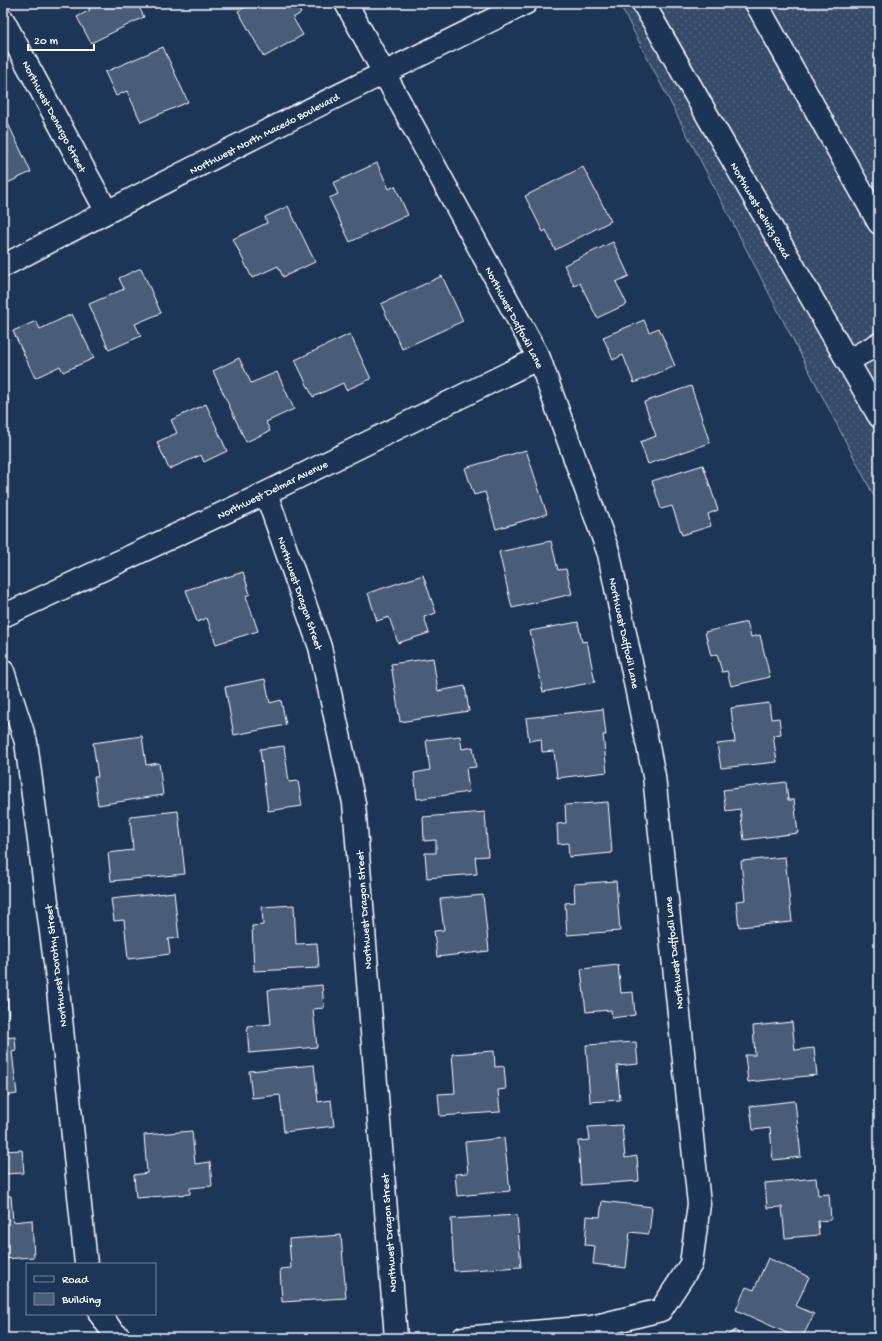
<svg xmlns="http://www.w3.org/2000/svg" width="882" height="1341" font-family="'Gochi Hand',sans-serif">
<defs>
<pattern id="grass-dots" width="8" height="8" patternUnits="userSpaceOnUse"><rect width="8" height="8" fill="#364b69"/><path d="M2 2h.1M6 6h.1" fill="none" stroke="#546680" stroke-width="1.8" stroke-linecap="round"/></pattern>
</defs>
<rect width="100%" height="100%" fill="#1d3557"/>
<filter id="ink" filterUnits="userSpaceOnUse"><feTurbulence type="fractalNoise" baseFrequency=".025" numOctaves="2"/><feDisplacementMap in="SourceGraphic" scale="8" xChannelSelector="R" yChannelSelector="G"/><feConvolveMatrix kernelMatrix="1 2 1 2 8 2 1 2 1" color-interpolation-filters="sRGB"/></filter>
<g filter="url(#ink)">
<path fill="url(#grass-dots)" stroke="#9aa5b4" d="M619 3H630L879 439V506Z
M657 3H879V392Z"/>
<path fill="#4a5d79" stroke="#fff" d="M86 3H137L144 17 91 43 77 17 90 10Z
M253 3H295L301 13 293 18 303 35 264 57 238 11Z
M163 47 188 102 141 122 127 91 116 96 105 72Z
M3 113 31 172 3 185Z
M377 163 389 189 395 186 408 215 350 242 329 198 338 194 333 183Z
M583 167 611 221 555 250 546 230 543 232 525 196Z
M288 206 315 262 283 277 278 266 252 278 233 239 267 223 265 217Z
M613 242 629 276 616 282 627 304 597 318 580 283 574 286 564 265Z
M141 268 161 313 135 324 141 336 109 350 89 304 124 289 119 278Z
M442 276 463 321 402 349 381 304Z
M72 314 94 358 63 372 60 366 35 378 13 331 36 321 40 329Z
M644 320 649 332 659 328 675 366 634 383 623 355 613 360 603 337Z
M350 334 371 379 346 390 343 383 313 397 295 360Z
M239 358 251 383 277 372 294 409 266 422 270 431 246 442 213 371Z
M691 386 710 443 648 464 640 442 656 436 644 402Z
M3 388 10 404 3 407Z
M206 404 227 451 204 462 201 455 169 469 157 442 177 433 171 420Z
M526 450 547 514 496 529 485 492 474 495 465 468Z
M703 465 718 510 708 514 711 526 682 535 672 506 661 509 652 481Z
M551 541 558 570 566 569 572 594 512 608 499 552Z
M243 572 250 594 246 596 258 631 216 644 207 618 197 622 186 590Z
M423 575 436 613 424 617 429 633 398 643 389 617 377 621 368 593Z
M578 622 582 642 587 641 595 682 543 692 530 631Z
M747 622 751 637 760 635 770 677 731 686 727 671 722 672 717 654 711 656 705 632Z
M433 658 438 691 465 686 469 711 400 722 391 664Z
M265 679 270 703 281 700 286 725 234 735 225 687Z
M769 703 771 719 779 718 781 734 773 735 777 762 721 768 717 744 735 742 731 708Z
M603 709 606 735H603L607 772 557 778 554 751 542 752 541 739 529 741 526 718Z
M142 736 146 765 159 763 163 795 98 805 94 777H98L93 743Z
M460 736 462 749 473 747 476 767 466 768 469 792 417 799 414 773 430 770 426 740Z
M284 746 289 782 298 781 302 806 268 811 260 749Z
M786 782 788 800H794L798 833 744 840 740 809 726 811 723 790Z
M608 802 612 853 569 857 568 843 558 844 557 824 566 823 565 805Z
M178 811 185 874 111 881 108 853 133 850 130 816Z
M485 812 488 856 475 857 477 874 427 878 425 853H436V840L424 841 423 817Z
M785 857 792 922 739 927 736 901 745 900 741 861Z
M616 881 620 931 567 935 565 903 575 902 574 884Z
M174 892 179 938 168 939 170 954 128 959 124 920 114 921 111 899Z
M483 895 489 951 437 957 434 931 444 930 440 899Z
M294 905 296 944 317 943 319 968 254 971 252 926 263 925 262 907Z
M3 908H5L7 937 3 938Z
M618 965 621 993 633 992 635 1015 612 1018 611 1010 586 1012 581 969Z
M6 984 9 1018 3 1019V985Z
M322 985 324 1008 313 1009 317 1047 249 1053 247 1026 271 1024 268 990Z
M792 1022 795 1050 814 1048 817 1075 748 1082 745 1055H755L753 1026Z
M15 1037 16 1051 12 1052 17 1094 3 1096V1038Z
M636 1042 638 1064 617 1066 620 1100 590 1102 586 1045Z
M494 1051 495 1067 504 1066 506 1089 498 1090 500 1112 440 1116 438 1094 455 1093 452 1054Z
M314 1065 318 1102 331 1100 334 1126 284 1132 280 1095 252 1098 249 1071Z
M795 1101 801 1157 773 1160 770 1128 753 1130 750 1106Z
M622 1125 625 1158 637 1156 639 1181 581 1185 578 1141 590 1140 588 1127Z
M192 1131 195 1164 210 1162 212 1186 190 1188V1194L136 1198 134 1175 147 1173 144 1135Z
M504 1138 510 1191 457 1196 455 1174 468 1173 465 1142Z
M22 1150 24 1173 3 1174V1151Z
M816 1178 818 1195 829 1194 831 1220 818 1221 819 1235 785 1238 782 1207 767 1208 765 1183Z
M3 1196H11L13 1222 32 1220 34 1257 3 1259Z
M602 1201 652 1207 649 1234 630 1232 626 1268 593 1264 595 1246 585 1245 587 1216 600 1217Z
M517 1215 521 1267 454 1271 451 1219Z
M341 1235 346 1298 282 1302 280 1269 291 1268 289 1239Z
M768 1258 809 1277 796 1306 814 1314 802 1338H798L736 1310 746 1287 754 1290Z
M736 1330 741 1338H722Z"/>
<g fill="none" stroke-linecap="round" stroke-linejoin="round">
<defs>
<path id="minor" d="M346 3 539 358 609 554 654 776 699 1204 691 1264 661 1310 592 1327 463 1338
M643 3 879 416
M756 3 879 223
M3 20 107 212
M3 266C176 175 351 89 526 3
M847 361 879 344
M266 493 320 647 354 803 396 1338
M3 616 266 493 539 358
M3 671 26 742 56 970 86 1264
M100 1314 112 1331 120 1338"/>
</defs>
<use href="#minor" stroke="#fff" stroke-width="25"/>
<use href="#minor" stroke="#1d3557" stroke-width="22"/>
</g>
</g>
<g text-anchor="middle" stroke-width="3" stroke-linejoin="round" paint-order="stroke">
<g font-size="11" fill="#fff" stroke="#1d3557">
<text transform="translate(55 116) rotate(62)" y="4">Northwest Denargo Street</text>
<text transform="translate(264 133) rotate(-27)" y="4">Northwest North Macedo Boulevard</text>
<text transform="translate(761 210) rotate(60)" y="4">Northwest Selvitz Road</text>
<text transform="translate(515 317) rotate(62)" y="4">Northwest Daffodil Lane</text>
<text transform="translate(272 489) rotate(-26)" y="4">Northwest Delmar Avenue</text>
<text transform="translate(301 593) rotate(71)" y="4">Northwest Dragon Street</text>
<text transform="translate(625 633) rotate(78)" y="4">Northwest Daffodil Lane</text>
<text transform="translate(363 910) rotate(-94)" y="4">Northwest Dragon Street</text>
<text transform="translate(673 953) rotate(-96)" y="4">Northwest Daffodil Lane</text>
<text transform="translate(55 966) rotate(-97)" y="4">Northwest Dorothy Street</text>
<text transform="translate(388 1233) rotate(-94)" y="4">Northwest Dragon Street</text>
</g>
</g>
<rect width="882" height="1341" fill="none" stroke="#1d3557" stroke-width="16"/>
<rect x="8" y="8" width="866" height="1325" fill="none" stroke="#fff" stroke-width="1.5" filter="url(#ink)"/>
<rect x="26" y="1263" width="130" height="52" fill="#1d3557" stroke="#77869a"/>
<rect x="34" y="1276" width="20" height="6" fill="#1d3557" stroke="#77869a"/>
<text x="62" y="1283" font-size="12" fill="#ffffff">Road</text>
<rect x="34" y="1293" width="20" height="12" fill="#4a5d79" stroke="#77869a"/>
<text x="62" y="1303" font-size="12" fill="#ffffff">Building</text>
<path d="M28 44v6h66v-6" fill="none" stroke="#ffffff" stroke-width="2"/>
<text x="34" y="44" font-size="12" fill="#ffffff" stroke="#1d3557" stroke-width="3" paint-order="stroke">20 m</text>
</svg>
